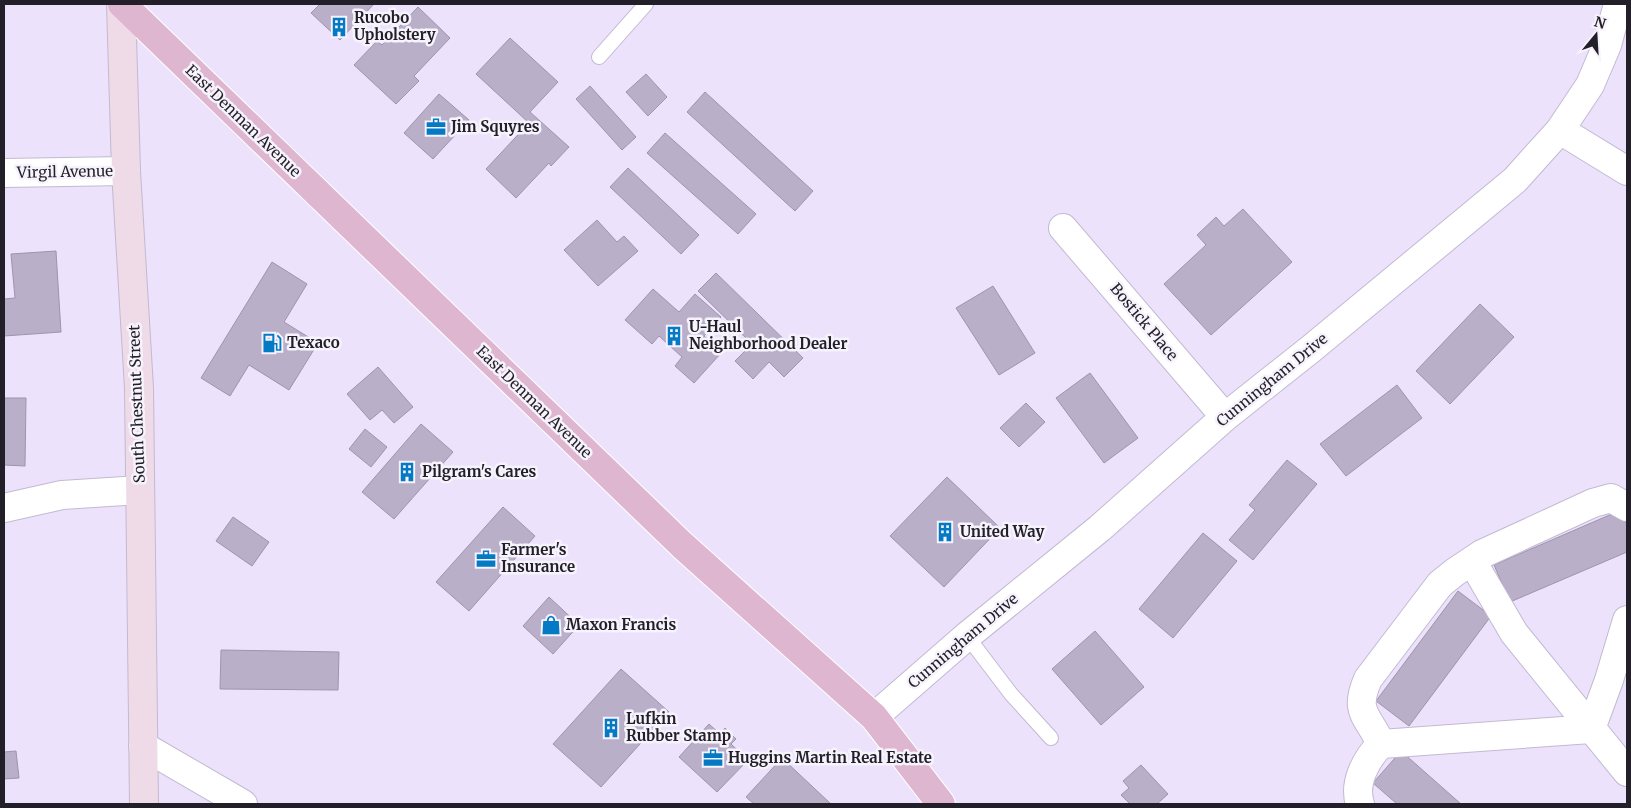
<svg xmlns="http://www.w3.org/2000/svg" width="1631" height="808" font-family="Merriweather,serif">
<rect width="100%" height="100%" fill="#ede2fc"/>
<path fill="#b9afc8" stroke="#9e94ac" d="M320 4H374L340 40 311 13Z
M418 7 450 38 414 76 419 81 396 104 354 65 377 41 382 45Z
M510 38 558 82 530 112 569 147 551 166 549 163 516 198 486 169 529 123 476 74Z
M646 74 667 97 648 116 626 92Z
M590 86 636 137 622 150 576 99Z
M705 92 813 191 795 211 687 112Z
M439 94 469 120 433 159 404 133Z
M665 133 756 214 738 234 647 153Z
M628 168 699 235 681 254 610 187Z
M1243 209 1292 262 1211 335 1164 284 1206 245 1197 235 1216 217 1224 226Z
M597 220 617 242 624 236 638 251 598 286 564 250Z
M56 251 61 332 4 336V299L15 298 11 254Z
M272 262 307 284 284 322 318 343 289 390 249 365 230 396 201 378Z
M716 273 803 358 784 377 769 362 753 379 735 361 752 344 698 291Z
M993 286 1035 353 999 375 956 308Z
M653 289 679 312 695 294 721 317 704 336 722 352 694 383 675 366 682 357 659 336 652 344 625 320Z
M1480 304 1514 337 1450 404 1416 371Z
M378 367 413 407 394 423 382 410 370 420 347 394Z
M1090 373 1138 438 1104 463 1056 398Z
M1397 385 1422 418 1346 476 1320 444Z
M4 398H26L25 466 4 465Z
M1026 403 1045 422 1019 447 1000 428Z
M421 424 453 452 394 519 362 492Z
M365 429 387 447 371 467 349 449Z
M1287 460 1317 484 1253 560 1229 540 1255 510 1249 505Z
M947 477 1000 528 944 587 890 536Z
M503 507 535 536 469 611 436 582Z
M1621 510 1627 525V552L1510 602 1494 565Z
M233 517 269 542 252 566 216 541Z
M1203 533 1237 561 1173 638 1139 609Z
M1458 591 1491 616 1409 726 1376 701Z
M549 597 579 625 553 654 523 626Z
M1095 631 1144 687 1101 725 1052 669Z
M221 650 339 652 338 690 220 689Z
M621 669 669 712 601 787 553 744Z
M709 724 720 734 725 728 736 739 731 744 748 760 717 792 679 757Z
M16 751 19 778 4 779V752Z
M1401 751 1461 804H1397L1373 783Z
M782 758 831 804H754L746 797Z
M1141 765 1168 794 1157 804H1130L1121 795 1129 788 1123 781Z"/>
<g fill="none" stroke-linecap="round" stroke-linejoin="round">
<defs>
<path id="service" d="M599 57 646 4
M967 636 1011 694 1051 738"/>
<path id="minor" d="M1560 130 1627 171
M4 173 126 171
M1063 228 1225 417
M4 508 62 495 140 490
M1472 561 1514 633 1627 772
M874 717 967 636 1100 528 1225 417 1312 348 1515 180 1560 130 1590 85 1607 45 1618 4
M1591 729 1609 680 1627 620
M1381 744 1591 729
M143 746 243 804
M1360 804C1353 783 1366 759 1381 744 1368 715 1353 713 1368 679L1440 584 1455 572 1482 554 1593 503 1611 498 1627 507"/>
<path id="secondary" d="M121 4 126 171 139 388 144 804"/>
<path id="primary" d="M122 4 682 545 874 717 941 804"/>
</defs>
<use href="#service" stroke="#c3b9d2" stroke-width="16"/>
<use href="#minor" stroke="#c3b9d2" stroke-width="30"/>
<use href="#secondary" stroke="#c3b9d2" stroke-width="30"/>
<use href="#primary" stroke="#fff" stroke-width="30"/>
<use href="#service" stroke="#fff" stroke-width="14"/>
<use href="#minor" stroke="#fff" stroke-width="28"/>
<use href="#secondary" stroke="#efdae7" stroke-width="28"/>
<use href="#primary" stroke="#dfb6d0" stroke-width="28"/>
</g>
<defs>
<symbol id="building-bare" viewBox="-9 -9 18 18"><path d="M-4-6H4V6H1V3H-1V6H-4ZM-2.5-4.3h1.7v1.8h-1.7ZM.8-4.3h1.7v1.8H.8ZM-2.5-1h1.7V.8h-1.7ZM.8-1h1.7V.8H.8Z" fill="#057ac4" stroke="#f7f3fd" stroke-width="2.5" paint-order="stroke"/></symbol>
<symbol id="office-bare" viewBox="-9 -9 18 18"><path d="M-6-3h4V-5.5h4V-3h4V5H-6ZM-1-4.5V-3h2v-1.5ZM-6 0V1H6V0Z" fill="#057ac4" stroke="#f7f3fd" stroke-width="2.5" paint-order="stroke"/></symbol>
<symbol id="fuel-bare" viewBox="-9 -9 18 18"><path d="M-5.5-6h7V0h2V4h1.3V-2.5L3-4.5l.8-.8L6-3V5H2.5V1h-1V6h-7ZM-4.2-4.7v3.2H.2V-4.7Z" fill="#057ac4" stroke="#f7f3fd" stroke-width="2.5" paint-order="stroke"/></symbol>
<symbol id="shop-bare" viewBox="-9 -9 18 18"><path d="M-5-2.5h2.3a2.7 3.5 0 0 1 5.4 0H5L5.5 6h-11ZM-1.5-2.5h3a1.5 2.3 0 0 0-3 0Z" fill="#057ac4" stroke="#f7f3fd" stroke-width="2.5" paint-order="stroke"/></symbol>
</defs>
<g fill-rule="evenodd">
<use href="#building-bare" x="325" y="13" width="28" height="28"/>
<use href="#office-bare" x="422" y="113" width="28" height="28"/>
<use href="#building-bare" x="660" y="322" width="28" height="28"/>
<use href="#fuel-bare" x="258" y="329" width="28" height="28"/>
<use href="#building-bare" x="393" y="458" width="28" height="28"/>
<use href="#building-bare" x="931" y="518" width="28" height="28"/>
<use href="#office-bare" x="472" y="545" width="28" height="28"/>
<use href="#shop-bare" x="537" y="611" width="28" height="28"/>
<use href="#building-bare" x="597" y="714" width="28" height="28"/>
<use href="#office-bare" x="699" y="744" width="28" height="28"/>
</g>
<g text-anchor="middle" stroke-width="5" stroke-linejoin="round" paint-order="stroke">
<g font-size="15" font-weight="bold" fill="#221f28" stroke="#f7f3fd" text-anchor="start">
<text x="354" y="23">Rucobo<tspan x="354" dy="17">Upholstery</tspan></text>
<text x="451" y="132">Jim Squyres</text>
<text x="689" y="332">U-Haul<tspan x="689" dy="17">Neighborhood Dealer</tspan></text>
<text x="287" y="348">Texaco</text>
<text x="422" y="477">Pilgram's Cares</text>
<text x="960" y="537">United Way</text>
<text x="501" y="555">Farmer's<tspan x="501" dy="17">Insurance</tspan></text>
<text x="566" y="630">Maxon Francis</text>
<text x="626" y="724">Lufkin<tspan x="626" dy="17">Rubber Stamp</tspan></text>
<text x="728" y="763">Huggins Martin Real Estate</text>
</g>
<g font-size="15" fill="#221f28" stroke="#f7f3fd">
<text transform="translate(243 121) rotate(44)" y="5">East Denman Avenue</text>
<text transform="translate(65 172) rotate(-1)" y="5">Virgil Avenue</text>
<text transform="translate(1144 322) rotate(50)" y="5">Bostick Place</text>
<text transform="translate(1272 380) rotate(-39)" y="5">Cunningham Drive</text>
<text transform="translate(534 402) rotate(44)" y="5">East Denman Avenue</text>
<text transform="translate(137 404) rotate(-92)" y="5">South Chestnut Street</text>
<text transform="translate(963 641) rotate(-40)" y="5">Cunningham Drive</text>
</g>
</g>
<rect width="1631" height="808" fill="none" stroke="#221f28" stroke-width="10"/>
<g transform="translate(1596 35) rotate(18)" stroke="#f7f3fd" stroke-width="4" paint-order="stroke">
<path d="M0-4L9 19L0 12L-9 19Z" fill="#221f28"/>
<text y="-8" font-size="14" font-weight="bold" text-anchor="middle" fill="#221f28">N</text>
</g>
</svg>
